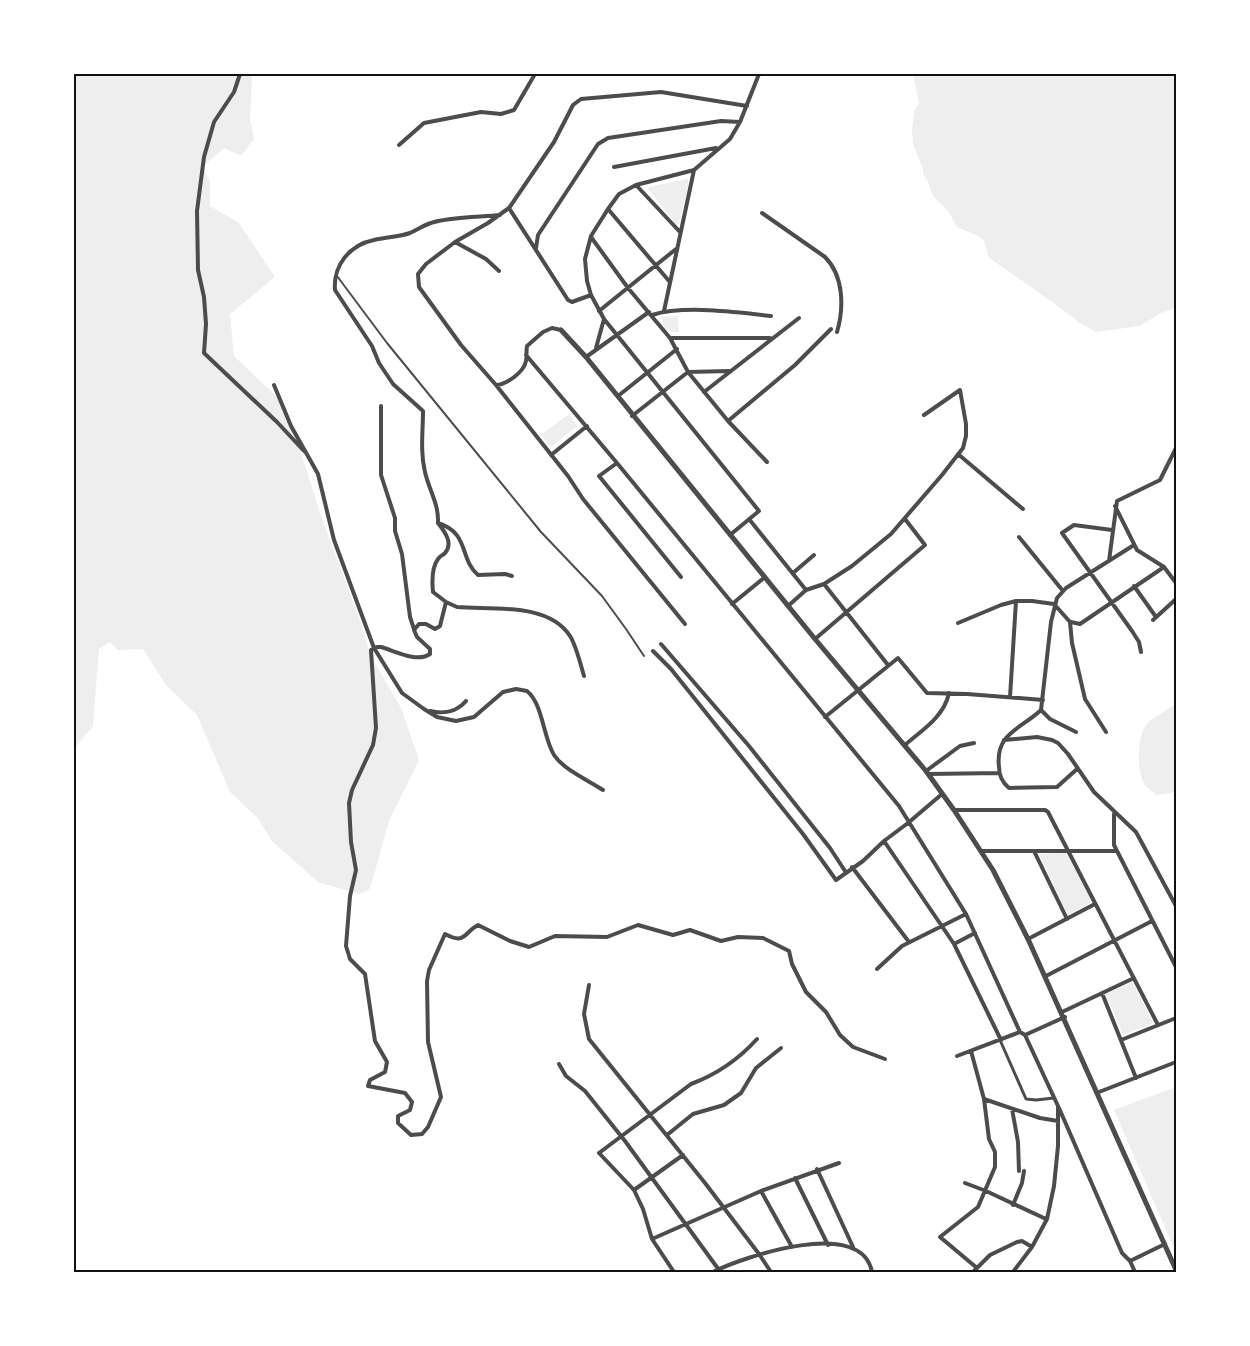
<svg xmlns="http://www.w3.org/2000/svg" width="1250" height="1346" font-family="Arial,sans-serif">
<rect width="100%" height="100%" fill="#fff"/>
<path fill="#eee" d="M83 74H249L252 78 250 119 254 139 241 156 224 148 202 167 210 181V206L238 222 275 277 230 314 234 356 275 395 292 424 322 519 362 626 371 656 401 708 419 760 389 821 370 889 359 894 318 882 271 840 258 818 230 792 197 715 166 685 143 649 118 650 110 642 99 649 93 726 74 749V76Z
M913 74H1176V308L1161 313 1140 326 1096 332 1080 323 1051 301 989 258 984 241 980 237 957 227 949 212 933 196 928 182 923 173V168L913 145 912 129 914 112 919 103Z
M686 179 688 180V186L679 223 676 224 648 189 649 187Z
M678 316 679 332H673L664 328 661 317Z
M569 414 577 426 551 447 541 435Z
M1176 702V792L1156 795C1153 792 1148 789 1145 785 1136 772 1137 737 1146 725 1154 715 1168 712 1176 702Z
M1066 853 1092 902 1068 915 1039 854Z
M1133 982 1153 1023 1123 1035 1106 994Z
M1176 1087V1253L1114 1110Z"/>
<g fill="none" stroke-linecap="round" stroke-linejoin="round">
<path stroke="#4c4c4c" stroke-width="2" d="M337 276 387 343 541 532 602 596 626 629 644 656"/>
<path stroke="#4c4c4c" stroke-width="3" d="M1000 1040 1026 1099 1036 1100 1054 1098"/>
<path stroke="#4c4c4c" stroke-width="4" d="M240 74 234 92 214 122 204 157 197 211 198 270 204 297 206 324 204 353 277 422 304 451
M399 145 424 123 481 112 501 114 514 110 535 74
M614 167 716 148
M636 185 680 232
M509 208 568 300 572 302 591 295
M608 209 669 281
M762 213 825 257C844 276 844 308 837 332
M500 215C482 217 447 217 431 223 424 225 417 230 410 233 399 237 386 237 374 240 349 245 333 266 335 290L372 346 379 363 393 384 423 411C423 432 420 451 425 472 429 490 439 504 438 523 470 533 459 559 478 575L505 574 512 576
M591 237 628 288 670 338 688 372 728 421 767 462
M455 242 486 259 499 271
M536 248 538 235 598 144 608 138 721 121 740 122
M599 311 676 249
M664 311 694 170
M652 315C683 305 738 312 771 316
M670 338H770
M596 348 604 319
M526 355 617 463 899 806 966 914 1020 1032 1025 1035 1058 1106V1146L1054 1186 1047 1219 1032 1247 1013 1272
M586 357 649 312
M274 385 291 426 318 474 334 540 374 648 402 693 424 709 437 717 456 721 474 717 503 692 516 689 527 691C543 704 543 737 554 755 564 770 588 780 603 790
M497 385C507 384 524 372 526 361 527 356 526 351 527 346L543 332 552 328 561 330
M704 392 799 318
M618 396 677 349
M381 406V475L395 518V531L402 554 410 617 414 629
M632 416 688 372 729 371
M728 421 795 365 831 329
M958 454 1023 509
M551 455 587 426
M617 463 599 476 681 577
M1115 506 1137 550 1164 567 1176 583
M749 519 806 590
M438 523C444 531 454 543 445 553 441 557 442 554 438 559 432 567 432 582 433 592L446 602 440 626 435 629 426 624H419L414 630 417 637 430 649V654C417 663 395 651 381 647H377L371 650 376 728 373 745 352 790 349 803 351 842 356 870 350 896 346 946 350 959 365 974 375 1041 387 1062 385 1072 370 1080 368 1086 405 1093 412 1102 410 1110 398 1116V1123L411 1135 422 1134 428 1127 441 1097 428 1042 427 981 429 970 445 934C466 945 463 933 478 925L510 941 529 947 555 936 607 937 638 925 673 935 690 930 721 941 738 937 763 938 789 951 792 964 806 992 826 1012 840 1035 853 1047 885 1059
M1112 530 1074 525 1062 533 1132 631 1139 642 1141 652
M730 535 759 511 604 319 591 295 587 281 585 259 591 236 608 209 619 194 636 185 694 170 730 139 740 122 759 74
M1019 537 1063 591
M1109 561 1117 501 1160 480 1176 448
M793 573 814 555
M824 584 888 665
M1134 586 1156 617
M446 602 457 607C492 610 548 602 570 636 576 645 581 666 584 676
M732 604 765 577
M788 606 806 590 824 584 852 566 891 534 942 475 963 448 966 436V424L960 390 924 415
M1153 620 1176 599
M1071 622 1080 624 1164 567
M958 623 1001 605 1016 601H1032L1054 604 1070 622 1072 643 1085 699 1106 732
M685 624 583 499 568 476 496 385 461 345 419 287 418 274 426 264 455 242 488 223 509 208 554 142 573 105 581 99 661 92 747 106
M815 639 925 545 905 519
M661 644 749 746 830 848 845 871
M653 651 671 669 803 834 836 880 863 861 884 841 908 823 942 794
M1010 697 1016 601
M1041 710 1050 719 1076 732
M430 711C443 714 457 712 466 701
M825 717 898 658 927 693 967 694 1043 700
M1004 740 1037 737 1052 740 1058 743 1068 754 1094 792 1136 832 1176 906
M905 745C922 730 944 717 949 693
M1077 769 1057 787 1009 788C1003 783 999 775 999 767 995 733 1021 729 1041 710L1051 622 1057 598 1066 588 1134 545
M926 771 960 746 974 743
M928 774 999 773
M954 810H1045L1048 812 1158 1025
M1114 814V845L1176 967
M884 841 954 944 1001 1040
M981 851H1117
M1034 851 1067 919
M852 867 909 942
M1028 939 1095 904
M954 944 975 933
M877 969 902 946 966 914
M1046 976 1152 921
M589 985 584 1014 589 1039 705 1183 759 1254 771 1272
M1102 993 1136 1078
M1062 1012 1134 978
M1025 1035 1065 1017
M1121 1040 1176 1018
M971 1051 984 1099
M957 1056 1020 1032
M559 1064 566 1076 585 1091 625 1141 719 1270
M1099 1092 1176 1062
M1059 1108 1122 1253 1130 1261 1135 1272
M1012 1109 1018 1142 1019 1171
M667 1135 693 1114 724 1105 741 1093 756 1068 781 1048
M817 1169 853 1247
M795 1178 828 1245
M965 1183 986 1191 1046 1219
M634 1190 683 1155
M761 1191 792 1247
M1013 1205 1022 1183 1024 1171
M652 1239 761 1191 839 1163
M1130 1261 1165 1244
M977 1268 940 1237 978 1207 995 1167V1152L989 1139 984 1099 1040 1118 1058 1121
M674 1272 652 1239 643 1209 634 1190 599 1153 691 1084C718 1074 738 1060 757 1039
M713 1272C745 1256 862 1217 872 1272
M973 1272 990 1255 1017 1242 1022 1241 1032 1247"/>
<path stroke="#4c4c4c" stroke-width="5" d="M561 330 586 357 815 639 926 771 954 810 993 870 1028 939 1176 1270"/>
</g>
<rect width="1250" height="1346" fill="none" stroke="#ffffff" stroke-width="150"/>
<rect x="75" y="75" width="1100" height="1196" fill="none" stroke="#111" stroke-width="2"/>
</svg>
